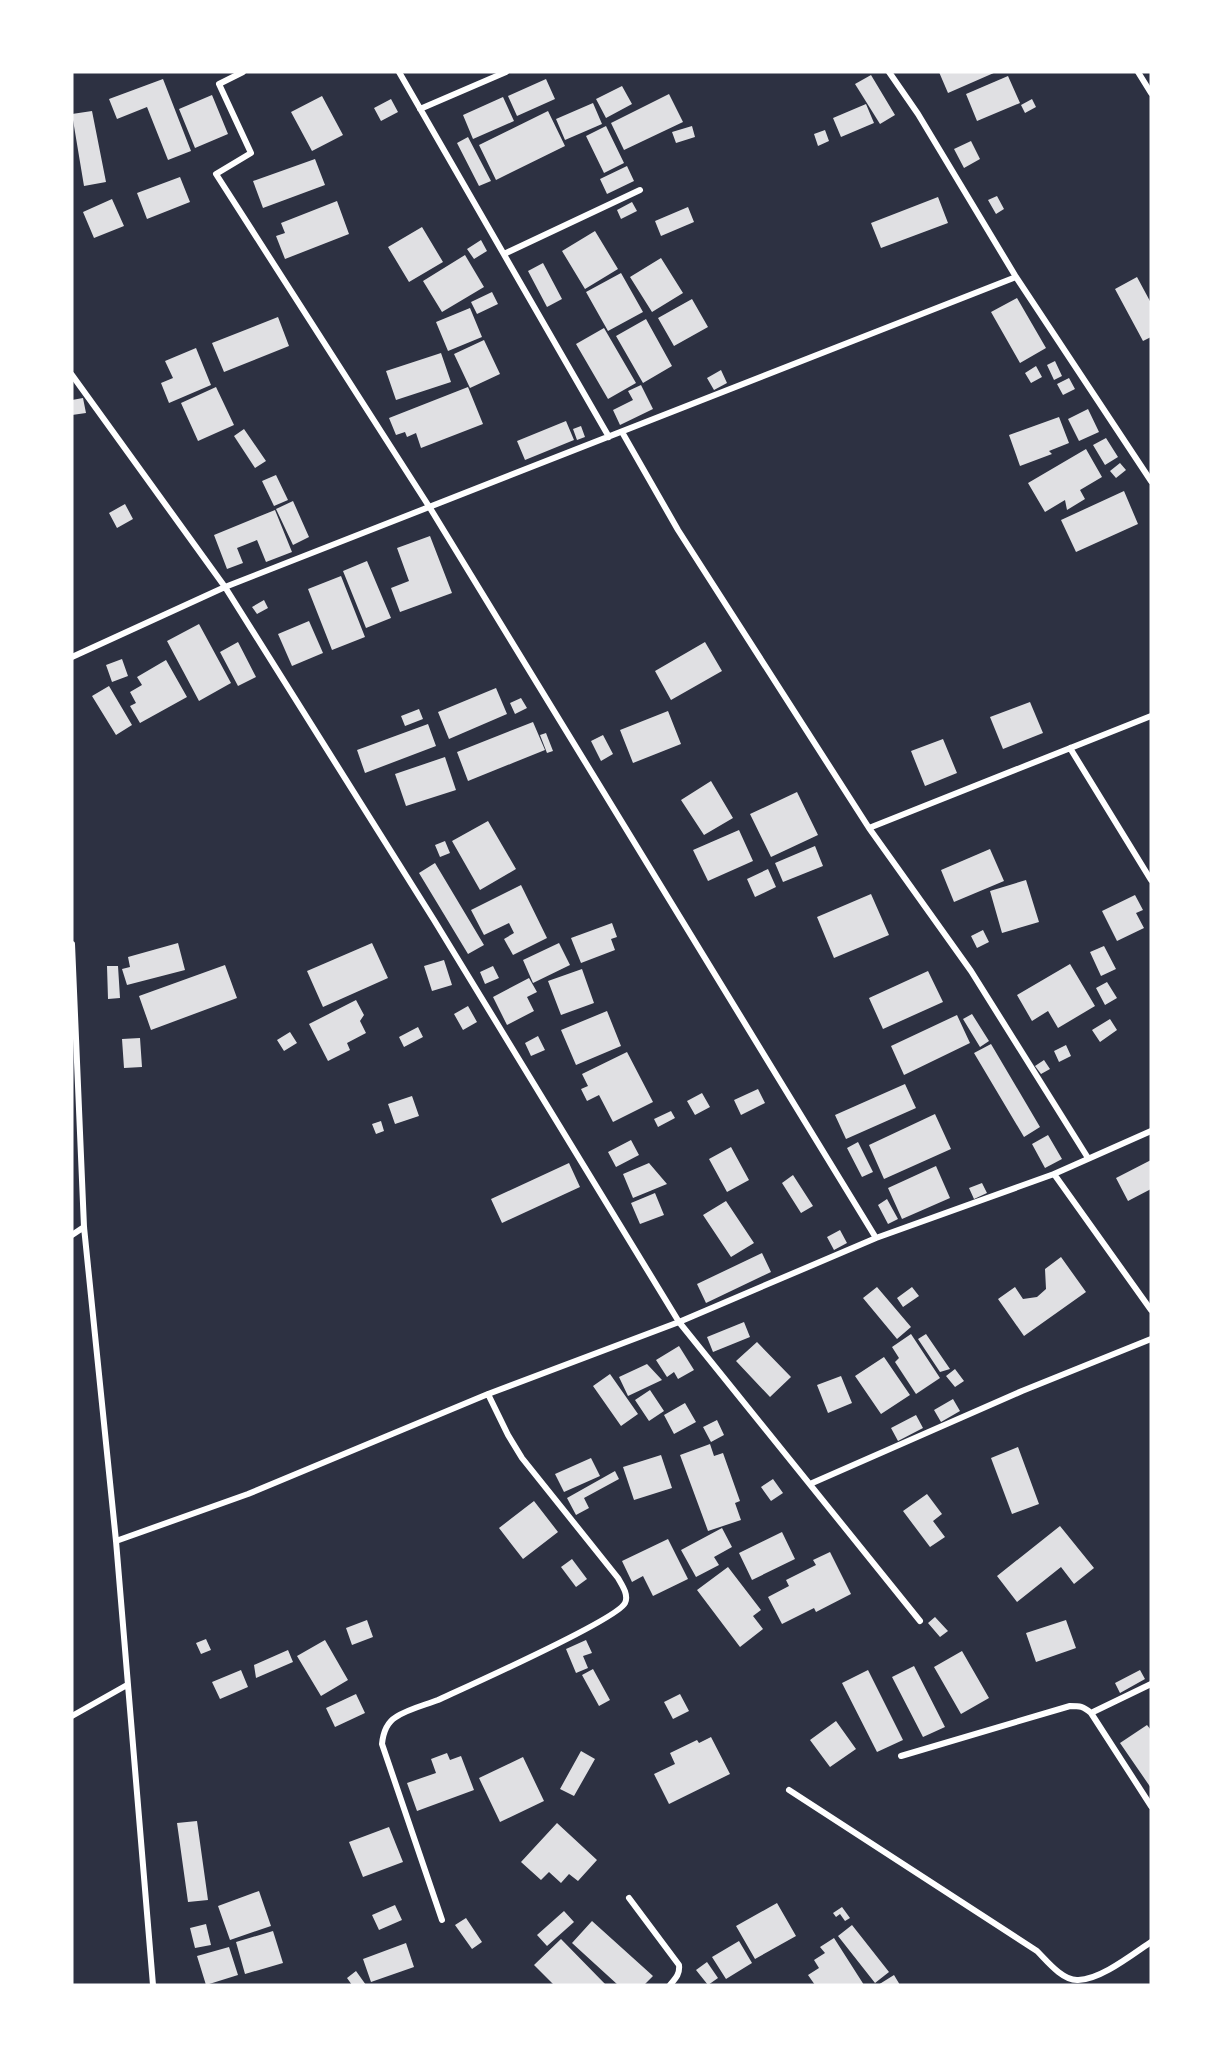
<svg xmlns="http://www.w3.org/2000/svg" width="1223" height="2057" font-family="Montserrat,sans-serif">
<rect width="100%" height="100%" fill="#2d3142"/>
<path fill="#e0e0e3" d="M939 72H996L948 93Z
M871 75 895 115 880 124 855 84Z
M1008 76 1020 103 977 121 966 94Z
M163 79 191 151 168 160 147 107 117 119 109 99Z
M546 79 555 99 517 116 508 96Z
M622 86 632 104 606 118 596 99Z
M669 94 683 122 624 150 611 123Z
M212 95 228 134 195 148 179 109Z
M322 96 343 135 312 151 291 112Z
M503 97 514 121 473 139 463 115Z
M391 99 398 112 381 121 374 108Z
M1032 99 1036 107 1025 113 1021 105Z
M593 103 602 124 565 140 556 119Z
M866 104 874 123 841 137 833 118Z
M92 111 106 182 84 186 72 114Z
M548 111 565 146 496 180 479 145Z
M606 126 624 163 604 173 586 136Z
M692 126 695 137 676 143 672 132Z
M825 130 829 141 818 146 814 134Z
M468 137 491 181 479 186 457 143Z
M971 141 980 159 964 168 954 149Z
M315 159 325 185 263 208 253 181Z
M627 166 634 181 607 194 600 179Z
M180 177 190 202 147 219 137 193Z
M997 196 1004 209 996 214 988 200Z
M938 197 948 223 881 248 871 223Z
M112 199 124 226 94 238 83 212Z
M337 201 349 234 285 259 276 236 285 233 281 223Z
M632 202 637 211 621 219 617 210Z
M688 207 694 222 661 236 655 221Z
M422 227 443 262 409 282 388 247Z
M595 231 618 269 585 289 562 251Z
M481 240 487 251 474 259 467 249Z
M465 255 484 287 442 312 423 281Z
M661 258 683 293 652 312 630 277Z
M543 263 562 299 547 307 528 271Z
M621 273 643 312 608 331 586 292Z
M1137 277 1151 303V337L1143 341 1115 289Z
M492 292 498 304 477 314 471 302Z
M1017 298 1046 348 1020 363 991 312Z
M692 299 708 327 674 346 658 318Z
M470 308 482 337 448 351 436 322Z
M278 317 289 346 224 372 212 343Z
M646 319 672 366 643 383 616 336Z
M604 328 636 383 608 399 576 344Z
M484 340 500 374 470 388 454 354Z
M196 348 211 385 169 403 161 383 173 378 165 361Z
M441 353 451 382 396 400 386 371Z
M1055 361 1062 376 1054 380 1047 365Z
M1036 366 1042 377 1031 383 1025 373Z
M721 370 727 383 714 390 707 378Z
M1069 378 1075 389 1063 395 1057 384Z
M641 385 653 409 620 425 613 410 633 400 628 391Z
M216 387 234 425 198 441 181 403Z
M468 387 483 424 421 448 416 433 407 437 405 432 396 435 389 418Z
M83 398 86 413 72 415V400Z
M1088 409 1099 432 1079 441 1068 419Z
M1059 417 1069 443 1049 451 1052 454 1020 466 1009 435Z
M566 421 574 440 525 460 517 441Z
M581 426 585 437 577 440 573 429Z
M244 429 266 461 255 468 234 436Z
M1106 438 1118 457 1105 465 1093 445Z
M1086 449 1102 477 1080 490 1085 499 1067 510 1065 500 1045 512 1028 483Z
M1120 463 1126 470 1116 478 1110 471Z
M276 475 288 500 274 506 262 481Z
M1124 491 1138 524 1076 552 1061 520Z
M293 501 309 537 293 545 276 509Z
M125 504 133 519 117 528 109 513Z
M275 510 292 552 266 562 257 540 237 548 243 563 227 569 214 535Z
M430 536 452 593 400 612 391 588 409 581 397 548Z
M367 561 391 618 366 628 343 571Z
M341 576 365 637 332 650 308 589Z
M264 600 268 608 257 614 252 607Z
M309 621 323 653 292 666 278 634Z
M199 624 231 683 199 701 167 641Z
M238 642 256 677 238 686 220 652Z
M705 642 722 671 671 700 655 671Z
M122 659 128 676 112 682 106 665Z
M166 660 187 697 140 723 130 706 136 703 130 692 142 685 137 677Z
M109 686 132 725 116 735 92 696Z
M496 688 507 714 449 739 438 712Z
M521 698 527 708 515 714 510 703Z
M1030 702 1043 733 1003 749 990 717Z
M419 709 423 719 405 726 401 716Z
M668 711 681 744 633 763 620 730Z
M533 722 545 750 468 781 457 752Z
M428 724 436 746 365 773 357 750Z
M546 733 553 751 547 753 540 735Z
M603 735 613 754 601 761 591 741Z
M943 739 957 773 925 786 911 751Z
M445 757 456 790 406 806 395 774Z
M711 781 733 818 704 835 681 800Z
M797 792 818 835 771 857 750 814Z
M488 821 516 869 480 890 452 841Z
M739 830 753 861 708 881 693 850Z
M445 841 450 853 440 857 435 845Z
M815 846 823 866 783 882 775 863Z
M990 849 1004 881 954 902 941 870Z
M435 863 484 945 468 954 419 873Z
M768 869 776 887 755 897 747 879Z
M1026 880 1039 922 1002 933 990 891Z
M521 885 547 938 513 955 504 939 514 933 509 923 484 935 471 910Z
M871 894 889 935 834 958 817 917Z
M1135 895 1143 910 1136 913 1144 928 1117 941 1102 911Z
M612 923 617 937 611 939 615 950 581 963 571 938Z
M983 930 989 942 977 948 971 936Z
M178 943 185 970 127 985 122 969 130 967 128 957Z
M372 943 388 978 323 1007 307 971Z
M559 943 570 965 533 983 523 960Z
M1104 946 1116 969 1101 976 1090 952Z
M444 960 452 985 432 991 424 966Z
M1070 964 1095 1006 1058 1028 1048 1011 1032 1021 1017 995Z
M225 965 237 998 151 1030 139 996Z
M107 966H118L120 998 108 999Z
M493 966 499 978 485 984 480 972Z
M582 969 594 1003 561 1015 548 981Z
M928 971 943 1002 883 1029 869 998Z
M529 978 537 992 527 997 534 1011 507 1025 493 997Z
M1107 982 1117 998 1105 1005 1096 988Z
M356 1000 364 1015 360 1021 366 1033 347 1043 350 1050 328 1061 309 1024Z
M468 1006 477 1022 463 1030 454 1014Z
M607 1011 621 1046 576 1065 561 1030Z
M972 1014 989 1041 980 1047 963 1019Z
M957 1015 970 1043 904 1075 891 1046Z
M1110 1019 1117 1030 1100 1042 1092 1030Z
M418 1027 423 1037 404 1047 399 1037Z
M290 1032 297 1043 284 1051 277 1040Z
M538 1036 545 1050 531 1056 525 1043Z
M140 1038 142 1067 124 1068 122 1039Z
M991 1044 1040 1127 1024 1137 974 1053Z
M1066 1045 1071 1056 1059 1062 1054 1051Z
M627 1052 653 1102 613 1122 599 1095 587 1101 581 1089 588 1086 582 1074Z
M1044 1060 1050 1069 1041 1074 1035 1066Z
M905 1084 916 1108 846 1139 835 1115Z
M758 1089 765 1103 741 1115 734 1100Z
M702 1093 710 1107 695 1115 687 1101Z
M412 1096 419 1116 395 1124 388 1104Z
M671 1111 675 1118 658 1127 654 1119Z
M935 1114 951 1149 884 1179 869 1145Z
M381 1121 384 1131 376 1134 372 1124Z
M1048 1135 1062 1159 1045 1168 1032 1144Z
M631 1140 639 1155 616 1167 608 1152Z
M858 1142 873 1172 862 1177 847 1148Z
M731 1147 749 1180 727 1192 709 1159Z
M1151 1160V1189L1128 1201 1116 1178Z
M569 1163 580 1187 502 1223 491 1199Z
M649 1163 667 1184 633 1198 623 1174Z
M936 1166 950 1198 902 1219 888 1188Z
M793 1175 813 1206 801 1213 782 1183Z
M982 1183 987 1193 974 1199 969 1188Z
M655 1193 664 1215 640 1224 631 1203Z
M887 1199 898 1219 888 1224 878 1205Z
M726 1201 754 1243 731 1257 703 1215Z
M840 1230 847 1243 834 1250 827 1237Z
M762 1253 771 1272 706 1303 697 1284Z
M1061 1257 1086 1292 1024 1336 998 1299 1015 1287 1023 1299 1037 1297 1046 1289 1045 1269Z
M877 1287 911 1327 897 1339 863 1298Z
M912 1287 919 1296 903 1307 897 1298Z
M744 1322 750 1337 713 1352 707 1337Z
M911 1334 940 1378 916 1394 895 1362 899 1358 892 1347Z
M926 1334 950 1369 940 1372 918 1339Z
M757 1342 791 1377 770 1397 736 1361Z
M679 1346 694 1370 678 1379 674 1372 667 1377 656 1360Z
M884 1357 910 1395 881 1414 855 1376Z
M647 1364 662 1380 628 1396 619 1377Z
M955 1369 964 1381 955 1387 946 1376Z
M610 1374 638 1414 621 1426 593 1386Z
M841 1376 852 1403 828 1413 817 1385Z
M650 1390 664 1411 649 1421 635 1400Z
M953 1399 960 1411 941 1422 934 1410Z
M685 1403 696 1422 674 1434 664 1415Z
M916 1415 923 1428 898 1441 891 1428Z
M717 1420 724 1435 711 1442 703 1427Z
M710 1444 714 1456 723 1453 740 1501 735 1503 741 1520 708 1531 680 1455Z
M1018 1447 1039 1504 1012 1514 991 1458Z
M661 1455 672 1488 634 1500 623 1467Z
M591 1458 600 1476 564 1492 555 1474Z
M615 1471 619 1479 584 1498 589 1508 576 1515 567 1498Z
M773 1479 783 1493 771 1501 761 1487Z
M927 1494 942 1514 933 1521 945 1537 930 1547 903 1511Z
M534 1501 558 1532 523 1559 499 1528Z
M1060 1526 1094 1568 1074 1584 1061 1567 1017 1602 997 1576Z
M722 1528 732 1547 714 1557 719 1565 696 1577 681 1550Z
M782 1532 795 1559 752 1580 739 1553Z
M668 1539 688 1579 653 1596 643 1576 632 1582 622 1561Z
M830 1552 851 1594 816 1612 814 1608 782 1624 768 1597 789 1586 786 1580 816 1565 813 1560Z
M572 1559 587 1579 576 1587 561 1567Z
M728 1567 761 1610 753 1616 763 1629 740 1647 697 1590Z
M935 1617 948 1631 940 1637 928 1623Z
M367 1620 373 1637 352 1645 346 1628Z
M1066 1620 1076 1648 1036 1662 1026 1633Z
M206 1639 211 1650 201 1654 196 1643Z
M325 1640 348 1680 321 1696 297 1656Z
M586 1640 592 1653 583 1656 588 1668 576 1673 566 1649Z
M288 1650 293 1662 256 1678 254 1665Z
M962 1651 989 1698 961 1714 934 1667Z
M914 1666 945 1727 923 1737 892 1677Z
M593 1669 610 1700 599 1706 582 1675Z
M241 1670 248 1687 220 1699 212 1682Z
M868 1670 903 1740 877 1752 842 1683Z
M1140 1670 1145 1679 1120 1693 1115 1683Z
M356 1694 365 1713 335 1727 326 1708Z
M680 1694 689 1711 673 1719 664 1702Z
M836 1721 856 1749 830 1767 810 1740Z
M1147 1725 1151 1730V1788L1120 1743Z
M711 1737 730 1774 669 1804 654 1774 675 1764 670 1753 697 1740 699 1743Z
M581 1751 595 1759 574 1796 560 1789Z
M447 1753 450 1760 461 1756 474 1790 417 1811 407 1783 436 1773 431 1759Z
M523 1757 544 1801 500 1822 479 1778Z
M197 1821 208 1900 188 1902 177 1823Z
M557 1823 597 1860 578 1881 569 1874 561 1883 549 1872 541 1880 521 1862Z
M389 1827 403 1862 363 1877 349 1842Z
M259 1891 271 1926 230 1940 218 1906Z
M777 1903 796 1936 755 1959 736 1926Z
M395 1905 402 1920 379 1930 372 1915Z
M842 1907 850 1918 845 1921 840 1914 836 1917 833 1913Z
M564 1911 574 1922 547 1946 537 1935Z
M466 1918 482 1942 472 1949 455 1925Z
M592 1921 653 1976 644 1985H618L572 1943Z
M206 1924 211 1945 195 1948 190 1928Z
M852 1925 889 1972 875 1983 838 1936Z
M273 1931 283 1963 245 1974 236 1942Z
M834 1938 864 1985H815L808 1975 819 1968 814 1960 825 1953 820 1947Z
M561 1939 606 1985H554L534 1965Z
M739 1941 752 1963 726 1979 712 1957Z
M406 1943 414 1967 371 1982 363 1959Z
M229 1947 238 1975 206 1985 197 1956Z
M707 1962 718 1978 708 1985 696 1970Z
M356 1971 366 1985H352L347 1978Z
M894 1975 900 1985H878Z"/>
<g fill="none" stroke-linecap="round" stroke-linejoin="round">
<path stroke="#fff" stroke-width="6" d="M243 72 219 84 251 153 216 174 430 508 876 1238
M399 72 609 437
M889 72 918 114 1016 277 1151 481
M1138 72 1151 93
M420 109 506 72
M504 254 640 190
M72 375 225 587 434 920 679 1322 920 1621
M622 432 678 530 869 828 971 971 1088 1158
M72 657 225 587 1016 277
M1070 748 1151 880
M869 828 1151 716
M72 944 84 1227 116 1541 153 1985
M1054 1174 1151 1310
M72 1235 84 1227
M810 1484 1022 1391 1151 1339
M116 1541 248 1494 488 1394 679 1322 876 1238 1054 1174 1151 1131
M1091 1713 1151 1684
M72 1716 127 1685
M901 1756 1070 1706C1080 1706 1083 1706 1091 1713L1151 1806
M789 1790 1037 1951C1047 1961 1062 1980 1077 1980 1099 1981 1133 1954 1151 1942
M629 1898 679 1965C680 1974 676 1978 670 1985
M442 1920 382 1744C383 1734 386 1723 396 1717 408 1709 425 1705 438 1700 464 1688 617 1620 625 1603 629 1595 622 1585 618 1578L522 1458 508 1435 488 1394"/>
</g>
<rect width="1223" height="2057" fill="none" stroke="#ffffff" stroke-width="147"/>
</svg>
